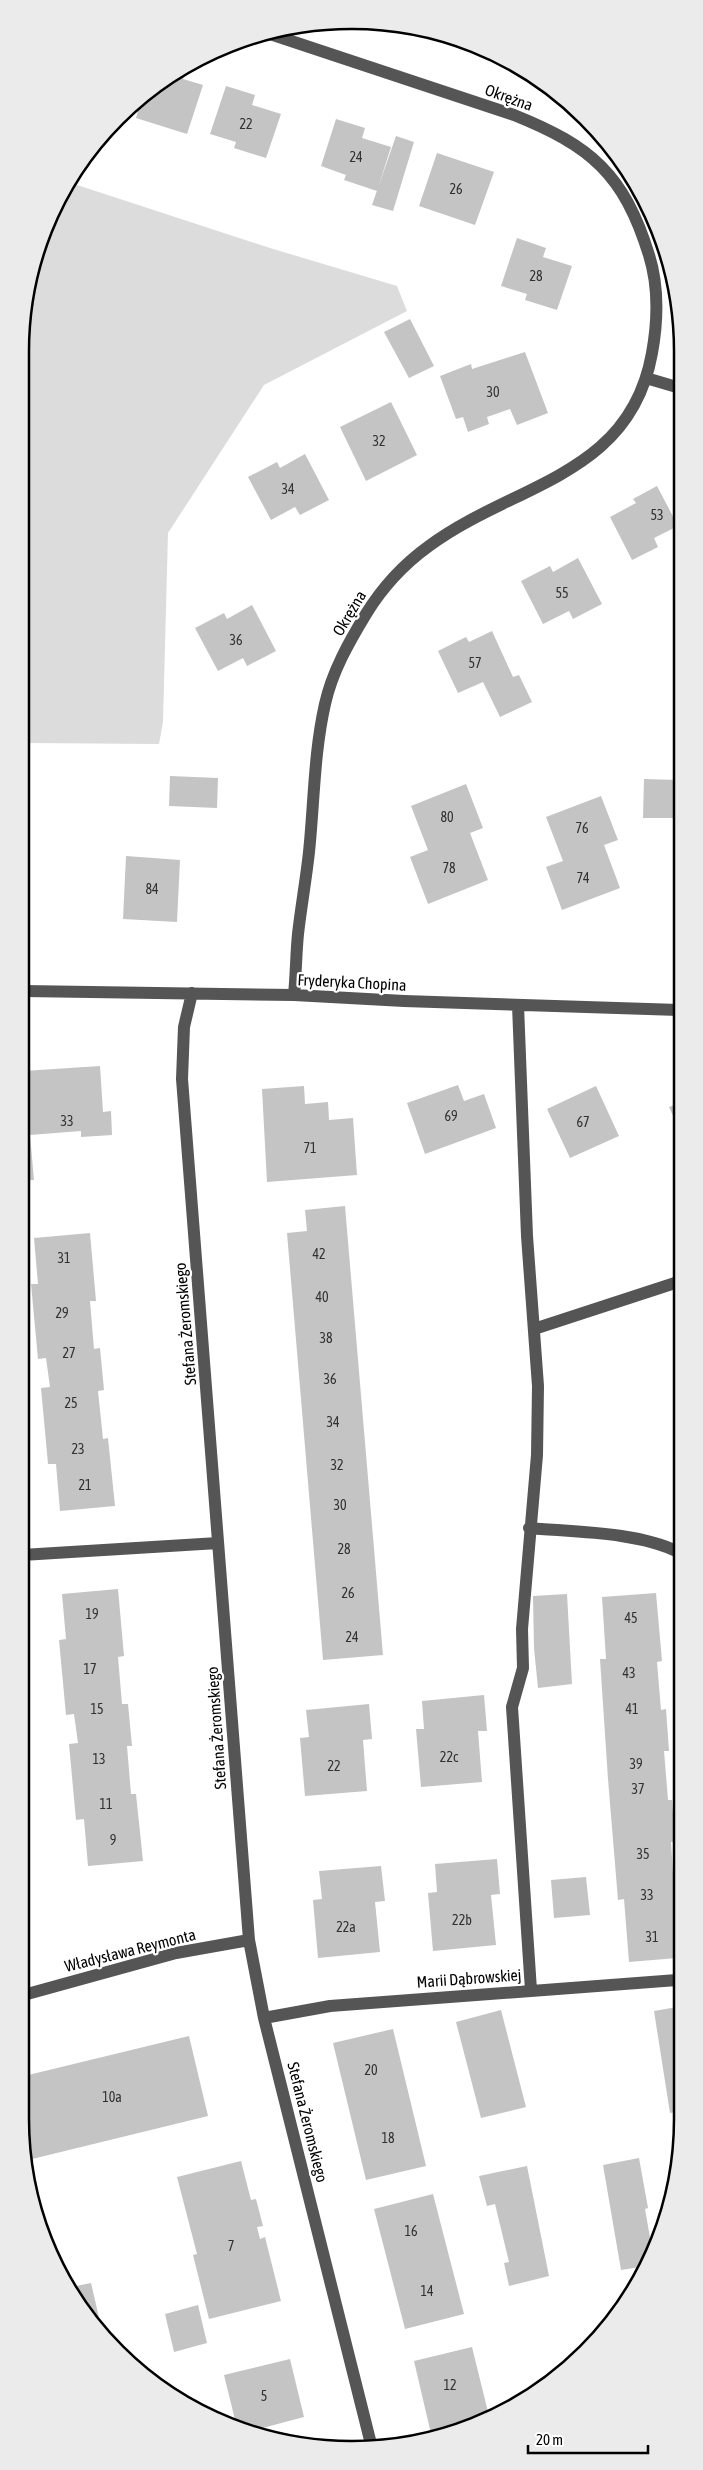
<svg xmlns="http://www.w3.org/2000/svg" width="703" height="2470" font-family="'Asap Condensed',sans-serif">
<rect width="100%" height="100%" fill="#fff"/>
<path fill="#dcdcdc" d="M68 182 270 248 397 286 407 311 264 385 168 533 163 722 159 744 25 743 26 287 45 225Z"/>
<path fill="#c4c4c4" d="M178 70 185 72 183 79 203 85 187 134 136 118 138 111 128 108 167 76Z
M226 86 255 95 252 105 281 114 266 158 234 148 236 142 210 134Z
M336 119 365 128 362 138 391 147 377 191 344 180 346 175 321 166Z
M396 136 414 142 393 211 372 205Z
M437 153 494 172 475 225 419 206Z
M517 238 546 248 543 257 572 266 557 310 525 300 527 294 501 286Z
M410 319 434 366 409 378 384 332Z
M525 352 548 413 517 425 510 409 487 417 489 424 468 432 463 417 456 419 440 376 471 364 472 369Z
M391 402 417 455 366 481 340 427Z
M305 454 329 500 300 515 295 507 271 520 248 477 277 462 280 468Z
M657 486 678 526 654 538 658 547 632 560 610 517 636 503 633 499Z
M578 558 602 604 573 619 569 611 543 624 521 581 550 566 553 572Z
M252 605 276 651 247 666 243 658 218 671 195 628 224 613 227 619Z
M492 631 513 677 519 675 532 702 500 717 483 682 458 693 438 651 466 637 469 642Z
M170 776 218 778 217 808 169 806Z
M644 779 679 780 678 818H643Z
M466 784 483 828 470 833 488 880 428 904 410 857 428 850 411 806Z
M601 796 618 840 604 845 620 888 562 910 546 867 563 861 546 817Z
M126 856 180 860 177 922 123 919Z
M100 1066 103 1112 111 1111 112 1135 81 1137V1131L30 1135 34 1180H23L24 1071Z
M458 1085 464 1101 484 1094 496 1128 425 1154 407 1103Z
M304 1086 305 1104 328 1102 329 1120 353 1118 357 1175 267 1182 262 1089Z
M596 1086 619 1136 570 1158 547 1109Z
M679 1103V1129L669 1107Z
M345 1206 383 1655 323 1660 287 1233 307 1231 305 1210Z
M90 1233 96 1301H90L94 1349 100 1348 104 1390 98 1391 103 1439 108 1438 115 1506 60 1511 56 1464H48L41 1388 50 1387 46 1358 38 1359 31 1284H38L34 1238Z
M118 1589 124 1656 118 1657 122 1704H128L132 1746H127L131 1794H136L143 1861 88 1866 84 1819 76 1820 69 1744 78 1743 74 1714 66 1715 59 1640 66 1639 62 1594Z
M656 1593 662 1661 657 1662 661 1710 666 1709 669 1751H664L666 1775 668 1800H672L675 1842H671L674 1890H677V1958L629 1962 624 1899 618 1900 608 1779 600 1659H606L602 1597Z
M567 1594 572 1684 538 1688 534 1648 533 1596Z
M484 1695 487 1731H478L482 1782 421 1787 416 1729H424L422 1701Z
M369 1704 372 1739 363 1740 367 1791 305 1796 300 1738 309 1737 306 1710Z
M21 1732 25 1761H21Z
M497 1859 500 1894 491 1895 496 1945 433 1951 428 1893 437 1892 435 1864Z
M381 1866 385 1901 375 1902 380 1952 318 1958 313 1900 322 1899 319 1871Z
M586 1877 590 1915 554 1918 551 1880Z
M677 2007V2112L670 2113 654 2011Z
M501 2010 526 2107 481 2118 456 2022Z
M393 2029 426 2166 366 2180 333 2043Z
M189 2036 208 2116 24 2161 20 2119V2077Z
M639 2158 648 2208 645 2209 652 2249 646 2266 621 2270 603 2165Z
M241 2161 251 2200 256 2199 263 2226 257 2227 260 2239 265 2237 281 2301 209 2319 193 2255 197 2254 177 2177Z
M527 2166 549 2276 509 2286 504 2263 509 2262 495 2204 487 2206 479 2176Z
M433 2194 464 2314 405 2329 374 2209Z
M91 2283 104 2339 71 2287Z
M198 2305 207 2343 174 2352 165 2314Z
M472 2347 489 2416 458 2432 432 2438 414 2361Z
M290 2359 304 2417 247 2432 237 2428 224 2375Z"/>
<g fill="none" stroke-linecap="round" stroke-linejoin="round">
<path stroke="#555" stroke-width="12" d="M267 33 514 115C591 146 624 174 649 255 659 287 658 320 652 353 630 477 514 483 429 546 404 564 382 588 366 614 349 642 332 672 325 704 314 752 314 804 309 852 306 880 301 907 298 934 296 954 296 975 294 995
M646 378 680 388
M24 991 294 995 404 1001 679 1010
M192 993 184 1027 182 1079 249 1940 264 2018 372 2448
M518 1005 527 1236 538 1386 537 1455 522 1629 523 1668 512 1707 531 1990
M534 1329 678 1282
M529 1528C574 1532 639 1532 678 1552
M22 1555 218 1543
M20 1996 176 1953 249 1940
M264 2018 330 2006 677 1980"/>
</g>
<g text-anchor="middle" stroke-width="4.5" stroke-linejoin="round" paint-order="stroke">
<g font-size="14" fill="#313131">
<text x="246" y="129">22</text>
<text x="356" y="162">24</text>
<text x="456" y="194">26</text>
<text x="536" y="281">28</text>
<text x="493" y="397">30</text>
<text x="379" y="446">32</text>
<text x="288" y="494">34</text>
<text x="657" y="520">53</text>
<text x="562" y="598">55</text>
<text x="236" y="645">36</text>
<text x="475" y="668">57</text>
<text x="447" y="822">80</text>
<text x="582" y="833">76</text>
<text x="449" y="873">78</text>
<text x="583" y="883">74</text>
<text x="152" y="894">84</text>
<text x="451" y="1121">69</text>
<text x="67" y="1126">33</text>
<text x="583" y="1127">67</text>
<text x="310" y="1153">71</text>
<text x="319" y="1259">42</text>
<text x="64" y="1263">31</text>
<text x="322" y="1302">40</text>
<text x="62" y="1318">29</text>
<text x="326" y="1343">38</text>
<text x="69" y="1358">27</text>
<text x="330" y="1384">36</text>
<text x="71" y="1408">25</text>
<text x="333" y="1427">34</text>
<text x="78" y="1454">23</text>
<text x="337" y="1470">32</text>
<text x="85" y="1490">21</text>
<text x="340" y="1510">30</text>
<text x="344" y="1554">28</text>
<text x="348" y="1598">26</text>
<text x="92" y="1619">19</text>
<text x="631" y="1623">45</text>
<text x="352" y="1642">24</text>
<text x="90" y="1674">17</text>
<text x="629" y="1678">43</text>
<text x="97" y="1714">15</text>
<text x="632" y="1714">41</text>
<text x="449" y="1762">22c</text>
<text x="99" y="1764">13</text>
<text x="636" y="1769">39</text>
<text x="334" y="1771">22</text>
<text x="638" y="1794">37</text>
<text x="106" y="1809">11</text>
<text x="113" y="1845">9</text>
<text x="643" y="1859">35</text>
<text x="647" y="1900">33</text>
<text x="462" y="1925">22b</text>
<text x="346" y="1932">22a</text>
<text x="652" y="1942">31</text>
<text x="371" y="2075">20</text>
<text x="112" y="2102">10a</text>
<text x="388" y="2143">18</text>
<text x="411" y="2236">16</text>
<text x="231" y="2251">7</text>
<text x="427" y="2296">14</text>
<text x="450" y="2390">12</text>
<text x="264" y="2401">5</text>
</g>
<g font-size="16" fill="#000" stroke="#fff">
<text transform="translate(509 97) rotate(20)" y="6">Okrężna</text>
<text transform="translate(349 613) rotate(-59)" y="6">Okrężna</text>
<text transform="translate(352 982) rotate(3)" y="6">Fryderyka Chopina</text>
<text transform="translate(185 1324) rotate(-95)" y="6">Stefana Żeromskiego</text>
<text transform="translate(216 1728) rotate(-94)" y="6">Stefana Żeromskiego</text>
<text transform="translate(130 1950) rotate(-14)" y="6">Władysława Reymonta</text>
<text transform="translate(469 1978) rotate(-4)" y="6">Marii Dąbrowskiej</text>
<text transform="translate(308 2122) rotate(76)" y="6">Stefana Żeromskiego</text>
</g>
</g>
<path d="M0 0H703V2470H0ZM351 29H352A322 322 0 0 1 674 351V2119A322 322 0 0 1 352 2441H351A322 322 0 0 1 29 2119V351A322 322 0 0 1 351 29Z" fill="#ebebeb" fill-rule="evenodd"/>
<path fill="none" stroke="#000" stroke-width="2.5" d="M351 29H352A322 322 0 0 1 674 351V2119A322 322 0 0 1 352 2441H351A322 322 0 0 1 29 2119V351A322 322 0 0 1 351 29Z"/>
<path d="M528 2445v8h120v-8" fill="none" stroke="#000000" stroke-width="2.5"/>
<text x="536" y="2445" font-size="15" fill="#000000" stroke="#ffffff" stroke-width="4" paint-order="stroke">20 m</text>
</svg>
